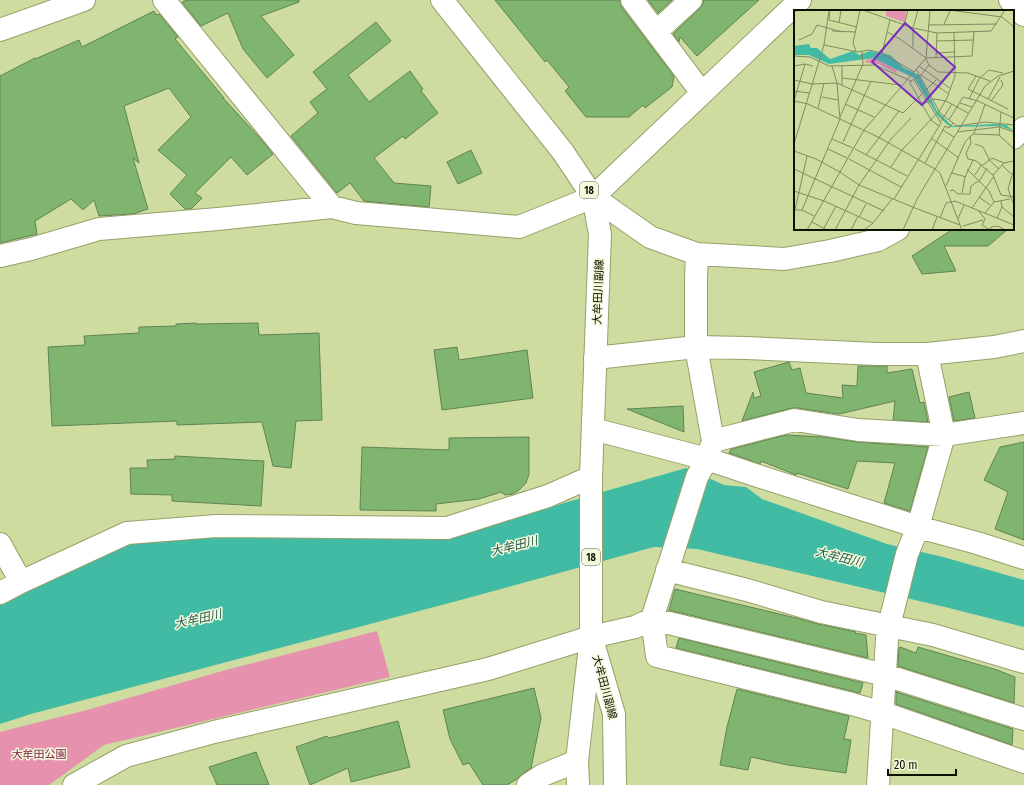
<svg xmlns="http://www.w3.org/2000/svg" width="1024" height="785" font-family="'Fira Sans Condensed','Noto Sans JP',sans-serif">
<rect width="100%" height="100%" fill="#cedca0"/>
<path fill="#e692ae" d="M377 631 390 677 104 745 49 785H0V732L87 710 222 671Z"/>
<path fill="#42bba5" d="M686 468 724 485 746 487 762 499 887 544 943 557 1024 580V627L945 607 697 549 654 547 468 598 31 714 0 724V599L147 530 449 536Z"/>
<path fill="#80b56f" stroke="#608355" d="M187 0H299V2L261 16 294 55 267 78 243 49 228 13 201 26 182 2Z
M495 0H620L622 8 674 76 672 87 645 108 643 105 629 117H586L565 91 569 87 547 60 545 62Z
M648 0H672L658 13Z
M703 0H759L697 56 680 37 679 42 673 34 699 9 703 4Z
M154 11 156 15 159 14 178 37 175 39 224 98H223L258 136 273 154 247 175 231 157 195 193 202 198 191 209H185L170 194 187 175 158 150 191 117 169 88 124 106 139 163 133 158 148 209 133 214 99 216 94 200 83 210 71 199 35 221 37 234 0 243V76L35 58V59L79 40 82 47Z
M376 22 391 41 348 75 369 102 410 71 423 89 421 91 438 113 405 139 403 136 374 158 394 183 431 186 429 207 364 201 350 183 337 193 291 136 318 113 310 102 327 89 313 72Z
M471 150 482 173 458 184 447 162Z
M953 229H1008L988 246H944L956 271 922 274 912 256Z
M196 323V324L258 323 259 335 319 333 322 420 296 421 291 468 273 466 262 422 177 425V421L52 426 48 347 85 345 84 336 139 333V327L176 326V324Z
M457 347 459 360 527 350 533 398 442 410 434 350Z
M789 362 792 370 800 368 806 393 843 398 842 385 857 386 858 366H887V373L912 369 920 403 924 402 928 422 893 420 895 401 839 414 797 408H792L742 421 753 392 754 398 761 396 754 372Z
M969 392 975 418 954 421 949 397Z
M683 406 684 432 627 409Z
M786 435 824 437 857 442 928 447 910 511 884 503 895 463 857 461 848 489 797 473 796 475 761 461 760 464 729 453 731 449Z
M529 437V474L526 483 518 491 512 494 505 495 501 492 479 499 436 504V511L360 510 362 447 449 450V438Z
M1024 442V540L995 529 1008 492 984 480 1000 447Z
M175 456 264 461 261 506 172 501V495L131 494 130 468H148L147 460 175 459Z
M675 589 796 618 818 624 856 632 855 633 866 635 868 658 669 610Z
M679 638 863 683 860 693 676 648Z
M900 647 916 653 918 647 997 670 1015 677 1014 703 898 666 899 648Z
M534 688 541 718 531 768 521 775 517 779 507 785H483L469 763 463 765 450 739 443 710Z
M737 689 849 716 844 739 851 740 846 773 788 765 751 757 748 770 720 765 727 727Z
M896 692 1013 729 1012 745 896 704Z
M398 721 410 767 351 782 348 768 310 785 296 747 327 736 329 738Z
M256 752 269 785H217L209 767Z"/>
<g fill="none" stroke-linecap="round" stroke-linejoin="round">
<defs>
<path id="street" d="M164 0 332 207
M632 0 702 93
M1010 0 1024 15
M0 30 84 0
M656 32 691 0
M1013 138 1024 128
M593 197 650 237 697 254 784 259 830 251 878 240 898 229
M697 254 696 278V347L713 441
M0 256 31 249 99 229 218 219 332 207 356 213 519 227 593 197 800 0
M595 358 696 347 746 348 877 354H927L994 347 1024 341
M593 429 707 459 758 476 918 527 977 543 1024 558
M0 544 21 582
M667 570 747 590 821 612 933 635 1024 662
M0 593 21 582 127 533 216 526 447 528 548 496 591 477
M1024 719 885 675 652 619 657 656 852 704 883 713 1024 762
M74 785 126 756 214 732 488 669 591 637 635 627 652 619 697 477 707 459 713 441 795 420 858 430 944 435 1024 423
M528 785 543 775 577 761
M878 785 887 639 889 626 907 554 918 527 944 435 927 354"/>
<path id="primary" d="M442 0 563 152 593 197 600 234 591 477V637L577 761 578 785
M594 646 614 714 615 785"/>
</defs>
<use href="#street" stroke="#95a168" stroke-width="24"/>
<use href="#primary" stroke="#95a168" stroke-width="24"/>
<use href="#street" stroke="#fff" stroke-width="22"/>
<use href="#primary" stroke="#fff" stroke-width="22"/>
</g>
<g text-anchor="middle" stroke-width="3" stroke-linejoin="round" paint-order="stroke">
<g fill="#f2f9db" stroke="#525742" stroke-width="1">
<rect x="580" y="182" width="18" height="16" rx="3"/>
<rect x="582" y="549" width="18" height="16" rx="3"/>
</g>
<g font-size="10" font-weight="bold" fill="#0d1100">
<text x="589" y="194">18</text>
<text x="591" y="561">18</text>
</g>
<g font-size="11" fill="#0d1100" stroke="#f2f9db">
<text transform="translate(598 292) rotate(-88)" y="4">大牟田川副線</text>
<text transform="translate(605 687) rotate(75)" y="4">大牟田川副線</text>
</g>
<g font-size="11" fill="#801a48" stroke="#f2f9db">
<text x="39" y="758">大牟田公園</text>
</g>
<g font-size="12" font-style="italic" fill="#285a4f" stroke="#f2f9db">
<text transform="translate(514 546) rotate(-14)" y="4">大牟田川</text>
<text transform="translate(839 557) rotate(14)" y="4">大牟田川</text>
<text transform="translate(198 619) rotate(-13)" y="4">大牟田川</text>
</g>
</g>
<g transform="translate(794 10)">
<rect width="220" height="220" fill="#cedca0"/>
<path d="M92 0H113L110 12 92 6ZM78 48 103 60 102 63 85 54 72 53 71 50Z" fill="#e692ae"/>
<path d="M15 34 17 38H23L36 49 59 41 65 45 76 41 96 45 110 58 125 65 143 101 158 116 202 114 212 115 220 121 206 116 156 117 144 106 120 68 79 48 35 54 15 45H0V36Z" fill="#42bba5"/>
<path fill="none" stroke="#818b60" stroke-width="1" d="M69 0 119 18 143 23 197 21 211 0M155 0 208 7 220 17M0 1 13 0M36 1 35 10 63 17M45 13 47 0M150 14 156 1M110 15 114 0M134 15 203 14M38 21 61 22M93 22 106 29 132 48 178 46 180 22M5 30 18 24 23 15 48 22M143 31 180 30M30 35 64 42 75 40 88 43 120 62M119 37V18L124 0M62 41 59 33 66 0M88 43 96 10M142 43 160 42M0 46 16 47 35 56 81 55 117 71 127 65 155 84M142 48 143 23M132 49 135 55 144 62 174 63 196 71M48 55V75M0 56 11 54 19 56M125 56 157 79M122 59 146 103 163 116 191 112 220 115M127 65 135 55M182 66 174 79 214 99M187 67 195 60 209 63M48 68 107 75M0 70 18 74 43 73 109 103 142 70M117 71 116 73 137 110 145 116M0 81 15 83M28 87 44 90M175 89 186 67M194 89 206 67M0 91 14 94 84 127 141 159M0 91 11 54M197 91 209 75 207 70M166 93 178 97M51 94 80 107M129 94 140 89 152 91 174 103M24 98 30 73M207 102 220 108M46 107 69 54 68 42M155 110 169 87 184 91 207 102 205 125M147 111 158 94M185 112 191 94M149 120 160 127M163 122 205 117 220 122M179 124 205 125 220 139M176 126 177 133 172 143 174 149 179 150M137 128 165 148M38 129 59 138M49 132 77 71M0 134 30 35 35 0M181 134 189 137 195 149M34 139 53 148M61 139 113 166M0 141 22 149 46 162 70 120 132 48 136 0M72 145 105 101M55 149 107 177M194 149 205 159M131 153 151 116 155 118 159 113M189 155 198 148 210 153 220 151M208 155 217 164M97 157 108 140 146 100 153 88 161 66 160 22M0 159 90 201M141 159 146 163 168 220M173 159 195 181 200 192M220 159 214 179 220 195M158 163 172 167M181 165 188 154M199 165 210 153M171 167 179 150 182 151 199 165 207 185 220 187M152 176 171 132 180 123 184 113M0 181 30 191 79 213M156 181 159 180 164 184H176L177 176 186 170 193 158M168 183 171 167M185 187 196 195M100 189 147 113 120 70M208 197 220 207M121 198 166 215M178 198 200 166M1 200 13 146M1 200H8L20 206M8 200 46 109 43 73 38 56M184 200 191 209 188 215 196 220M191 203 200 192 216 189M65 207 72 194M146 208 152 193 161 191 220 215M203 208 208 197 207 191M164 209 170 195M18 212 33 220M169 216 189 210M30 218 42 196M13 220 46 162 65 175 121 198M41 220 65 175 97 129 117 108M57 220 64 206M70 220 79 213 98 189M109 220 123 189 191 76 204 66 220 61M138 220 143 207M196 220 197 217 204 216 211 220"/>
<path fill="#7b2cbf" fill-opacity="0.15" stroke="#7b2cbf" stroke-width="2" d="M111 13 161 57 128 95 78 52Z"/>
<rect width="220" height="220" fill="none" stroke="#0d1100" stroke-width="2"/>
</g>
<path d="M888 769v6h68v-6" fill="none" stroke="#0d1100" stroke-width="2"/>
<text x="894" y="769" font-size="12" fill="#0d1100" stroke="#f2f9db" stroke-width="3" paint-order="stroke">20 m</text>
</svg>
